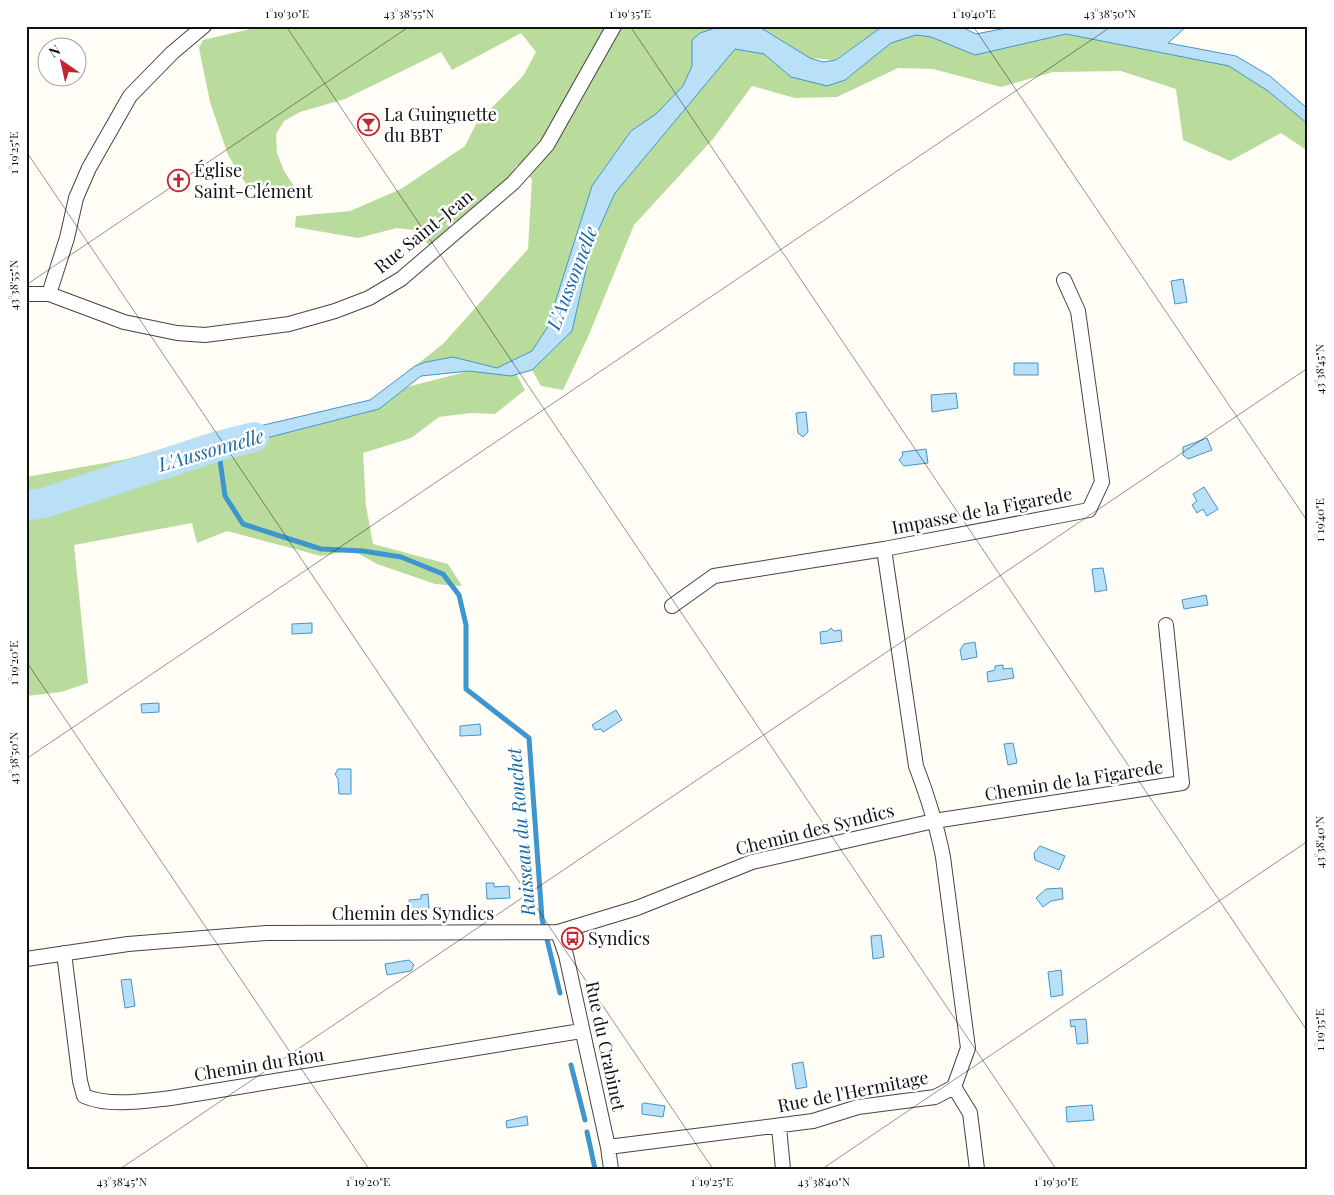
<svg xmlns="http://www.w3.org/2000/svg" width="1334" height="1195" font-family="'Playfair Display',serif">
<rect width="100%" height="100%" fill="#fffdf5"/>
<path fill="#b9dc9c" d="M263 26H883L835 60 810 58 761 28 692 40V66L683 86 656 114 631 131 592 186 547 328 532 351 497 368 453 357 415 366 443 344 528 249 532 179 517 165 507 179 429 245 413 230 397 228 358 238 295 227 296 216 350 211 401 189 465 146 476 124 523 76 536 52 521 33 452 70 441 52 345 99 300 112 284 121 276 134 277 153 284 171 294 186 270 194 249 189 228 155 210 102 199 48 203 40Z
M1066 34 1229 66 1268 91 1308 124V151L1281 133 1230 161 1183 140 1176 89 1121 71 1053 72 1001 87 933 69 898 68 837 97 795 98 752 86 713 139 634 225 588 337 563 390 541 386 532 370 572 331 592 244 615 193 735 49 764 54 791 77 845 80 891 43 916 35 931 37 975 55Z
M469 371 510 376 516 374 525 390 495 414 471 413 439 417 411 438 363 453 366 506 373 544 448 564 462 586 435 584 377 564 352 550 321 556 227 531 197 543 192 523 74 545 88 683 61 692 26 696V477L127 459 199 438 213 437 216 451 379 409 407 387Z"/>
<path fill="#b9e0f7" stroke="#3f96cf" d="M883 26H960L976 34 1016 26H1187L1168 43 1236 56 1270 76 1308 109V124L1268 91 1229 66 1066 34 975 55 931 37 916 35 891 43 845 80 827 86 791 77 764 54 735 49 615 193 592 244 572 331 532 370 511 376 469 371 421 376 379 409 216 451 213 437 370 400 415 366 426 362 453 357 497 368 532 351 547 328 592 186 631 131 656 114 683 86 692 66V40L700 33 715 28H761L810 58 823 62 836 60Z
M1183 279 1187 302 1175 304 1171 281Z
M1014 363H1038V375H1014Z
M956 393 958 408 932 412 931 395Z
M806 412 808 432 803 437 798 433 796 413Z
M1207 438 1212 450 1188 459 1183 455V447Z
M926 449 928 463 904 466 899 460 903 455 902 452Z
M1204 487 1218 509 1207 516 1203 509 1197 513 1192 505 1197 501 1193 494Z
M1103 568 1107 590 1095 592 1092 569Z
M1206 595 1208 605 1184 609 1182 600Z
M312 623V633L292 634V624Z
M831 628 834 631 841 630 842 641 821 644 820 632 828 631Z
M975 642 977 657 962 660 960 650 964 644Z
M1003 665V669L1012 668 1014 678 988 682 987 672 995 670V666Z
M159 703V712L142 713 141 704Z
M616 710 622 720 603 732 601 729 595 730 592 725Z
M480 724 481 735 460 736V726Z
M1013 743 1017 763 1008 765 1004 744Z
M338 769H351V794H339L338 779 335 774Z
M1040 846 1065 856 1059 870 1035 860 1034 853Z
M486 883H494V887L509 886 510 898 487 899Z
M1062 888 1063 899 1051 901 1043 907 1036 898 1046 889Z
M428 894 429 909 410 910 409 900 421 899V895Z
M881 935 884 957 873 959 871 936Z
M409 960 414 965 411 971 387 975 385 964Z
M1061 970 1063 995 1051 997 1048 972Z
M131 979 135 1006 125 1008 121 980Z
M1086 1019 1088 1043 1077 1044 1075 1026 1071 1027 1070 1020Z
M803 1062 807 1087 796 1089 792 1064Z
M644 1103 665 1106 663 1117 642 1114V1104Z
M1092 1105 1094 1120 1067 1122 1066 1107Z
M527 1116 528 1125 507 1128 506 1121Z"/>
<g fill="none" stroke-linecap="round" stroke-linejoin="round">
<path stroke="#3f96cf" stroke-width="5" d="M218 446 225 496 243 524 321 549 363 551 401 557 443 574 459 595 466 625V689L529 738 542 919 560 993
M571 1065 585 1120
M587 1132 595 1169"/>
<path stroke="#b9e0f7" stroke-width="30" d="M26 506 44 503 218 446 254 437"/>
<defs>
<path id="street" d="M26 294H49L124 322 177 333 205 335 289 324 335 311 369 298 401 279 513 183 547 145 614 26
M49 294 67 238 76 198 89 168 130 96 172 53 204 26
M884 549 1089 510 1102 482 1078 311 1064 280
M558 932 566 955 608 1147 611 1169
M64 953 80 1081 84 1096C109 1107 144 1101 171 1098L581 1031
M26 959 128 944 266 933 558 932 637 908 752 862 934 821 1182 783 1166 625
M954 1087 970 1113 977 1169
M779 1127 783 1169
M608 1147 813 1121 858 1107 935 1097 954 1087 968 1048 943 857C937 826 927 795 916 766L884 549 714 576 672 606"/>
</defs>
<use href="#street" stroke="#444" stroke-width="16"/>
<use href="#street" stroke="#fff" stroke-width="14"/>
</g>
<path fill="none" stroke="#111" stroke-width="1" stroke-opacity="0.45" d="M286 26 1056 1169M630 26 1308 1032M973 26 1308 522M26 151 713 1169M26 285 410 26M26 661 369 1169M26 759 1112 26M120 1169 1308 368M822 1169 1308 841"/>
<defs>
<symbol id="bar-ring" viewBox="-11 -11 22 22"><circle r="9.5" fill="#fff" stroke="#c4262e" stroke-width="1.5"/><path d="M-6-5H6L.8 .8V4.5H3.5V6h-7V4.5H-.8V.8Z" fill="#c4262e"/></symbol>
<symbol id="church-ring" viewBox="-11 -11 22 22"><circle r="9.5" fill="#fff" stroke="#c4262e" stroke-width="1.5"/><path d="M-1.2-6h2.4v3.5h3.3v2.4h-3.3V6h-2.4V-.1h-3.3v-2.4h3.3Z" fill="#c4262e"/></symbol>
<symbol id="bus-ring" viewBox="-11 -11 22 22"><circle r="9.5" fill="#fff" stroke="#c4262e" stroke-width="1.5"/><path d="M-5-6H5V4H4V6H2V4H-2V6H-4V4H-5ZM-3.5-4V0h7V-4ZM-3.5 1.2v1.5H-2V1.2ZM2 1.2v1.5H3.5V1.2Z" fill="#c4262e"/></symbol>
</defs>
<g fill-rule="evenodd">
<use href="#bar-ring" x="356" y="112" width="25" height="25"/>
<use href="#church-ring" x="166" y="168" width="25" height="25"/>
<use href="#bus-ring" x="560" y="926" width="25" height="25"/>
</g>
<g text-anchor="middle" stroke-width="5" stroke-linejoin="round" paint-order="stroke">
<g font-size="18" fill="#111" stroke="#fff" text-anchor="start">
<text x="384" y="121">La Guinguette<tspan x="384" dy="21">du BBT</tspan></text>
<text x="194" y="177">Église<tspan x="194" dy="21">Saint-Clément</tspan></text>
<text x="588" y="945">Syndics</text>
</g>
<g font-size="18" fill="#111" stroke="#fff">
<text transform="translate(424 232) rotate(-39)" y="6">Rue Saint-Jean</text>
<text transform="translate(982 511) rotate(-11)" y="6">Impasse de la Figarede</text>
<text transform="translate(1074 781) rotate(-9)" y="6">Chemin de la Figarede</text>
<text transform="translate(815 830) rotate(-14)" y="6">Chemin des Syndics</text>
<text x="413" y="920">Chemin des Syndics</text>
<text transform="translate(605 1046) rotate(78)" y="6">Rue du Crabinet</text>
<text transform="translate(259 1065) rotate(-9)" y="6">Chemin du Riou</text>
<text transform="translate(853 1092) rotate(-11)" y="6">Rue de l'Hermitage</text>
</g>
<g font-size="19" font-style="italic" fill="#1768a6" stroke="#fff">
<text transform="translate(572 278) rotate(-69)" y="7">L'Aussonnelle</text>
<text transform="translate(211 450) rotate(-16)" y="7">L'Aussonnelle</text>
<text transform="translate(521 832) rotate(-95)" y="7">Ruisseau du Rouchet</text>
</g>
</g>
<rect width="1334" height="1195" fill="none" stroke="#ffffff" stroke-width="55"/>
<g transform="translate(62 62) rotate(326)"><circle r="24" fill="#ffffff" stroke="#a0a0a0"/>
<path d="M0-4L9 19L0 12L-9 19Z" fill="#c4262e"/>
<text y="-8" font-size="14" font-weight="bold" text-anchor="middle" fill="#111111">N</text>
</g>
<rect x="28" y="28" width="1278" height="1140" fill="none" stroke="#111" stroke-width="2"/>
<g font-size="12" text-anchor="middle" fill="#111">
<text x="287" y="18">1°19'30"E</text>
<text x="409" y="18">43°38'55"N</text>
<text x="630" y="18">1°19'35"E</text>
<text x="974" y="18">1°19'40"E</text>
<text x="1110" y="18">43°38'50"N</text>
<text transform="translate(14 153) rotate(-90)" y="4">1°19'25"E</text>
<text transform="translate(14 285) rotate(-90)" y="4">43°38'55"N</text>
<text transform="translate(1320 369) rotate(-90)" y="4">43°38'45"N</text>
<text transform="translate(1320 520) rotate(-90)" y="4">1°19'40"E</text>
<text transform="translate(14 663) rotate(-90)" y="4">1°19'20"E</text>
<text transform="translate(14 758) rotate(-90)" y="4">43°38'50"N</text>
<text transform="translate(1320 842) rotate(-90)" y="4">43°38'40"N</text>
<text transform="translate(1320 1030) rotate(-90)" y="4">1°19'35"E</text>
<text x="122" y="1186">43°38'45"N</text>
<text x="368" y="1186">1°19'20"E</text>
<text x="712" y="1186">1°19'25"E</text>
<text x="824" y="1186">43°38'40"N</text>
<text x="1056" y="1186">1°19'30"E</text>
</g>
</svg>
